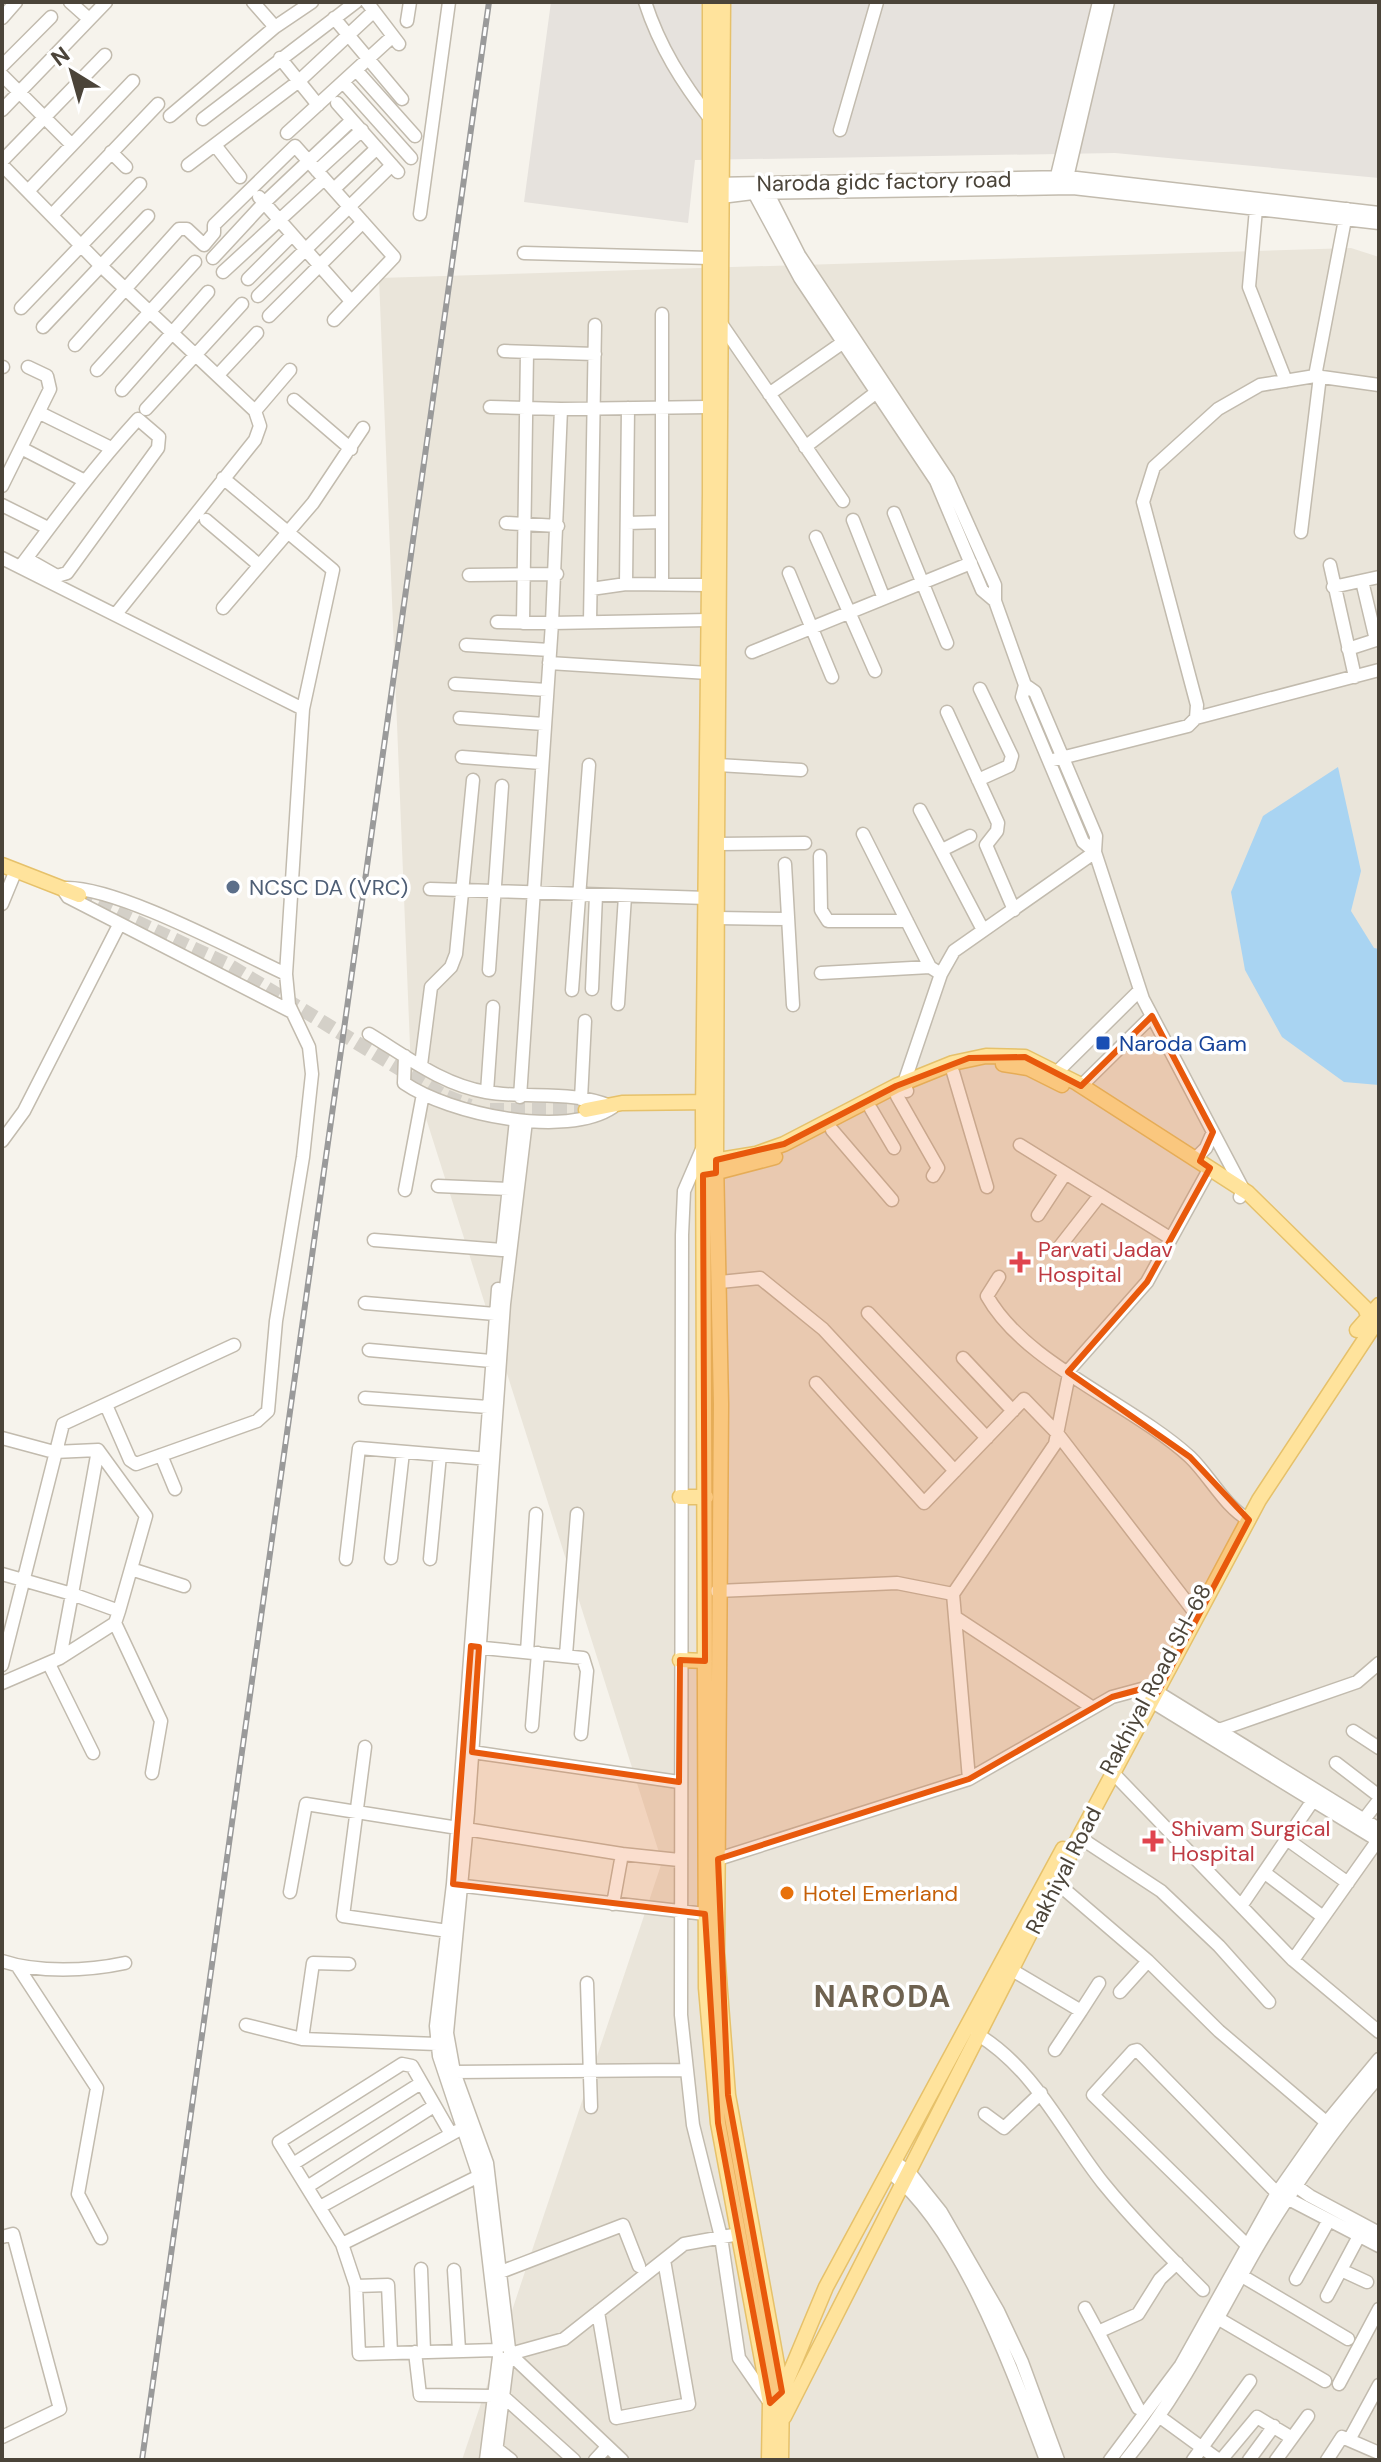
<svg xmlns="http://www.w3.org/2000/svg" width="1381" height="2462" font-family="'DM Sans',sans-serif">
<rect width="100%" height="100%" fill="#f6f3ec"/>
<path fill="#eae5da" d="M1351 248 1379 257V2460H462L662 1862 411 1071 379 278Z"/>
<path fill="#e6e2dd" d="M551 2H1379V178L1115 153 695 160 688 223 524 202Z"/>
<path fill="#a9d4f2" d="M1338 767 1361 871 1351 911 1374 948 1379 949V1085L1344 1082 1282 1037 1245 970 1231 892 1263 816Z"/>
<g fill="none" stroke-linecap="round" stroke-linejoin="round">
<path stroke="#d4d0c8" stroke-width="14" stroke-dasharray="14 7" stroke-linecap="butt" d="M79 895 227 964 443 1095 470 1106
M490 1110H586"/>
<defs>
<path id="minor" d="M70 2 89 19
M253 2 275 27 312 2
M367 2 399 44
M645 2C660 48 682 82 711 120
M2 18 16 2
M334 18 402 99
M407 21 410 2
M280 58 318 105
M2 66 51 17
M356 70 415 136
M2 75 72 145
M343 82 411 158
M337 103 398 172
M2 110 106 2
M170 116 275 27
M203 119 356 2
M840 130 877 2
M287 133 393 36
M215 145 240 177
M111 152 126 167
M2 161 105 55
M2 165 101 266 255 411 260 426 255 440 116 614
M188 165 299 81 374 11
M317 171 362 130
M1066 182 1108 2
M714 184 1068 177 1379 213
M763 184 799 255 948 480 995 585V601L1025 685 1022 697 1083 842 1095 852
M1055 184 1099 2
M334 189 377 148
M752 189 800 278 936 481 982 590 995 601
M28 191 133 81
M259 197 351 301
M713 198 753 193 1073 188 1379 223
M1256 209 1249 287 1286 381
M420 214 449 2
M52 215 158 104
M524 253 710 258
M213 258 264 203 352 120
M223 272 324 179
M248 279 292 235
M258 296 392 165
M21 308 140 184
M269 316 363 222
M722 325 843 501
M43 327 148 216
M75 345 179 229H187L204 245 214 233V225L295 146 394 257 334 320
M504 351 595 354
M2 367H3
M97 370 195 262
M218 375 257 333
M1315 376 1379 385
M122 390 208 292
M769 394 845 341
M294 400 351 449
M490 407 561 409
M146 409 242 304
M255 411 290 370
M40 413 111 448
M805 447 878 391
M21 448 85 481
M223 478 333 570 303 709
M2 486 50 389 47 376 28 367
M2 505 48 528
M894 513 947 643
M206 520 259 565
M853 520 883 596
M506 523 558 526
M627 523 662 522
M1301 532 1320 376
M816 537 875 671
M2 558 303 709 286 974 289 1005 309 1047 312 1074 303 1157 276 1321 268 1411 257 1421 136 1464 130 1460 106 1405
M1330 565 1355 677
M20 567C58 516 95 466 138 419L159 437 158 448 67 573 57 576 27 559
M789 573 832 677
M469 575 557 574
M1362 581 1376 640
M626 584 628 408
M662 584V314
M1333 587 1379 577
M591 589 626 584 709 585
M223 608 313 503 363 428
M497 622 552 623 561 409 708 407
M590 622 595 325
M523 623 527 352
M466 645 550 650
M1348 649 1379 639
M752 652 971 563
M549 663 708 673
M455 684 547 690
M1025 685 1035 692 1096 836 1095 852 1143 999 1243 1189 1240 1197
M947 712 998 823 997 831 986 845 1014 910
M460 718 544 724
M1196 718 1379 670
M462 757 541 763
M1049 761 1188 726 1196 718 1197 705 1143 502 1154 467 1218 409 1260 385 1315 376 1347 209
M718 765 801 770
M978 780 1009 766 1012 756 980 689
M920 810 983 930
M863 834 930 967 941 974
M717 844 805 843
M942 850 970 836
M820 856 821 910 828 921H907
M785 864 793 1005
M66 888C118 887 234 950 286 974
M430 889 707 898
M64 891 68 897 292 1012
M2 904 16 870
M717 918 788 919
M489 970 502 786
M821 973 930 967
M592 989 596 895
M572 990 589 765
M618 1004 625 896
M369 1034C407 1057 443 1085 486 1092 526 1099 573 1090 610 1106
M405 1056 404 1083C449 1114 566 1139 613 1107
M421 1065 431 987 451 967 456 954 473 780
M953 1072 987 1187
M1057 1072 1140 990
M1081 1086 1152 1016
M907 1091 904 1083 941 974 954 951 1095 852
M487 1092 493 1007
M897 1096 938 1168 933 1176
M520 1097 552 623 708 620
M581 1099 585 1021
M871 1109 894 1148
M832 1130 892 1200
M2 1141 24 1111 119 925
M1020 1145 1170 1238
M703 1147 684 1191 682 1235 681 2015 693 2125 721 2237 739 2358 770 2403
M1195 1159 1206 1148 1213 1132
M438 1186 509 1189
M405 1190 423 1094
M1038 1215 1065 1174
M374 1240 502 1250
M503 1243 516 1120
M1057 1250 1100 1195
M999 1277 987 1296C1025 1364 1131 1403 1190 1457 1209 1475 1225 1507 1249 1520
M720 1282 760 1278 823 1329 955 1471
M498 1289 453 1884 436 2026 439 2056 479 2176 499 2347
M365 1303 495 1314
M868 1313 987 1438
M369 1350 491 1361
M963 1358 1013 1411
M816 1383 924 1503 1024 1399 1057 1433 1192 1609
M365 1398 488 1407
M2 1438 54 1452 98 1450 72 1594 119 1611 146 1516 98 1450
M161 1455 175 1489
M391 1558 403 1452
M346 1559 359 1448 489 1459
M430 1559 440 1455
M131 1569 184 1586
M2 1574 72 1594 60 1658 2 1683
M717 1591 897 1583 953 1594
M119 1611 115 1623 161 1721 152 1773
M955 1617 1093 1708
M474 1647 583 1658 587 1671 581 1734
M527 1652 536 1514
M566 1655 577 1514
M60 1658 115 1623
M49 1664 93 1753
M2 1665 63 1424 234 1345
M1146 1698 1379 1841
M532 1726 538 1653
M1353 1731 1379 1748
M1213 1732 1357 1682 1379 1663
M365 1747 343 1916 448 1931
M472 1752 679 1782
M1336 1763 1379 1796
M1114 1774 1293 1960 1379 2032
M969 1779 953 1594 1055 1444 1070 1369 1147 1282 1210 1168
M1359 1826 1379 1800
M466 1829 622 1854 613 1904
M1079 1837 1161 1891 1219 1946 1269 2002
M1288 1840 1348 1883
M622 1854 679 1860
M718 1859 969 1779 1112 1697 1149 1687 1379 1829
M1265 1873 1323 1917
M1057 1883 1148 1961 1219 2031 1333 2128
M456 1885 705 1914
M290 1892 306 1804 458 1828
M1241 1906 1316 1796
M1293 1960 1378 1840
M2 1961C38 1973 88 1971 125 1963
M349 1964 313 1963 302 2039 437 2044
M18 1967 97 2088 78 2194 101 2238
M1012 1970 1081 2011 1099 1983
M587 1983 591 2107
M1120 1992 1148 1961
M246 2025 302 2039
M977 2034C1035 2069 1062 2131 1103 2183 1133 2220 1169 2256 1203 2290
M1055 2050 1081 2011
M454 2072 686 2070
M985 2114 1004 2128 1041 2093
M451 2134 412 2066 402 2064 279 2142 342 2244 479 2176
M896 2163 909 2172 941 2212 998 2311 1022 2362 1058 2460
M293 2164 421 2083
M891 2173C963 2230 1014 2375 1046 2460
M1289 2181 1310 2196 1379 2233
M307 2187 434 2106
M320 2207 457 2131
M2 2237 13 2234 60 2409 2 2437
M342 2244 356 2286
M1254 2252 1093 2095 1133 2051 1137 2050 1277 2193 1379 2246
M421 2269 424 2351
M454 2270 459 2350
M1341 2270 1367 2282
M498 2273 623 2225 639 2266
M1242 2276 1348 2339
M1296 2279 1329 2220
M1327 2296 1359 2236
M1085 2308 1098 2332
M598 2312 616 2418 689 2404 664 2260
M1219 2319 1325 2381
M509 2349 487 2163 454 2072 447 2033 468 1813 504 1304 526 1121
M415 2352 420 2395 494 2396
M391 2353 388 2285 356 2286 359 2354 497 2350
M1339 2384 1379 2309
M505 2398 574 2460
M1138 2408 1098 2332 1138 2314 1160 2279 1177 2263
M1160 2417 1219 2460
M1349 2440 1379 2385
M497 2449 511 2460
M486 2460 499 2357
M495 2460 508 2357
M595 2460 607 2447
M622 2460 510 2354 564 2339 684 2244 739 2234
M1110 2460 1181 2365 1277 2193 1326 2123 1379 2059
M1126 2460C1180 2394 1213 2325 1255 2251 1292 2188 1332 2131 1379 2076
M1193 2460 1250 2381
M1221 2460 1257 2417 1292 2438
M1249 2460 1274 2426
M1276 2460 1308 2416
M1327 2460 1342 2437 1379 2453"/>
<path id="major" d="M710 2V494L703 1112 706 1988 718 2123 770 2403 769 2460
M723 2 717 844 716 1160 721 1404 717 1952 728 2095 782 2392 781 2460
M2 865 79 895
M1003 1064 1028 1068 1062 1085
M586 1110 622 1103 712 1102
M707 1162 756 1154 784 1144 896 1086 953 1063 986 1056 1025 1057 1077 1083 1248 1193 1365 1308 1370 1320
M710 1174 775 1157
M1357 1330 1379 1305
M680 1497H706
M680 1660 705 1661
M782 2392 826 2287 1063 1849
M784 2417 1079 1837 1259 1500 1379 1318"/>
</defs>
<use href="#minor" stroke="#c2bbae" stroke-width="15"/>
<use href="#major" stroke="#e6c16a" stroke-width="17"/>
<use href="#minor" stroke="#fff" stroke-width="12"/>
<use href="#major" stroke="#ffe39c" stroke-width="14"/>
<defs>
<path id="rail" d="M142 2460 489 2"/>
</defs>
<use href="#rail" stroke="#9a9a9a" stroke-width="6"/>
<use href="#rail" stroke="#fff" stroke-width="3" stroke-dasharray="9" stroke-linecap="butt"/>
</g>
<path fill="#e8590c" fill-opacity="0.2" stroke="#e8590c" stroke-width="6" stroke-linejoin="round" d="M1152 1016 1213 1132 1200 1161 1210 1168 1147 1282 1068 1372 1190 1457 1249 1520 1158 1692 1149 1687 1112 1697 969 1779 718 1859 728 2095 782 2392 770 2403 718 2123 705 1914 453 1884 471 1646 479 1647 472 1752 679 1782 680 1660 705 1661 703 1175 716 1173V1160L784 1144 896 1086 969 1058 1025 1057 1081 1086Z"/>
<circle fill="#5c6f8a" stroke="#fff" stroke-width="3" cx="233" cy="887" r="8"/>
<rect fill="#1a4fb4" stroke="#fff" stroke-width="3" x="1095" y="1035" width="16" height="16" rx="4"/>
<g fill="#e0444e" stroke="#fff" stroke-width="3">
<path d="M1016 1250h8v8h8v8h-8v8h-8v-8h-8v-8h8z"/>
<path d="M1149 1829h8v8h8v8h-8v8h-8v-8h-8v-8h8z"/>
</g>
<circle fill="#e8710a" stroke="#fff" stroke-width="3" cx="787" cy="1893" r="8"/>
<g text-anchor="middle" stroke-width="7" stroke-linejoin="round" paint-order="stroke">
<g font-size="22" fill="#4b4439" stroke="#fff">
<text transform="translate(884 181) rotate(-1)" y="8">Naroda gidc factory road</text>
<text transform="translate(1155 1679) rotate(-62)" y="8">Rakhiyal Road SH-68</text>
<text transform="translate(1063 1870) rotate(-63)" y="8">Rakhiyal Road</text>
</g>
<g font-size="22" fill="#4e5e75" stroke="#fff" text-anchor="start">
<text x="249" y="895">NCSC DA (VRC)</text>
</g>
<g font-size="22" fill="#164399" stroke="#fff" text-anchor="start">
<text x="1119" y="1051">Naroda Gam</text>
</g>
<g font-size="22" fill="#be3a42" stroke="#fff" text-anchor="start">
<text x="1038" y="1257">Parvati Jadav<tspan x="1038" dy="25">Hospital</tspan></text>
<text x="1171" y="1836">Shivam Surgical<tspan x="1171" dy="25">Hospital</tspan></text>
</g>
<g font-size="22" fill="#c56008" stroke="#fff" text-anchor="start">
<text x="803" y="1901">Hotel Emerland</text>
</g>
<g font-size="30" font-weight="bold" letter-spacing="2" fill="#6e6250" stroke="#fff">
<text x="883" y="2007">NARODA</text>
</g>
</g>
<rect width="1381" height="2462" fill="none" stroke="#4b4439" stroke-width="8"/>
<g transform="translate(72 72) rotate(323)" stroke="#ffffff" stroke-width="6" paint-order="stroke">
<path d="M0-6L14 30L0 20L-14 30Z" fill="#4b4439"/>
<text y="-12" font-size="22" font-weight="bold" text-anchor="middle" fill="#4b4439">N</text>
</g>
</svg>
